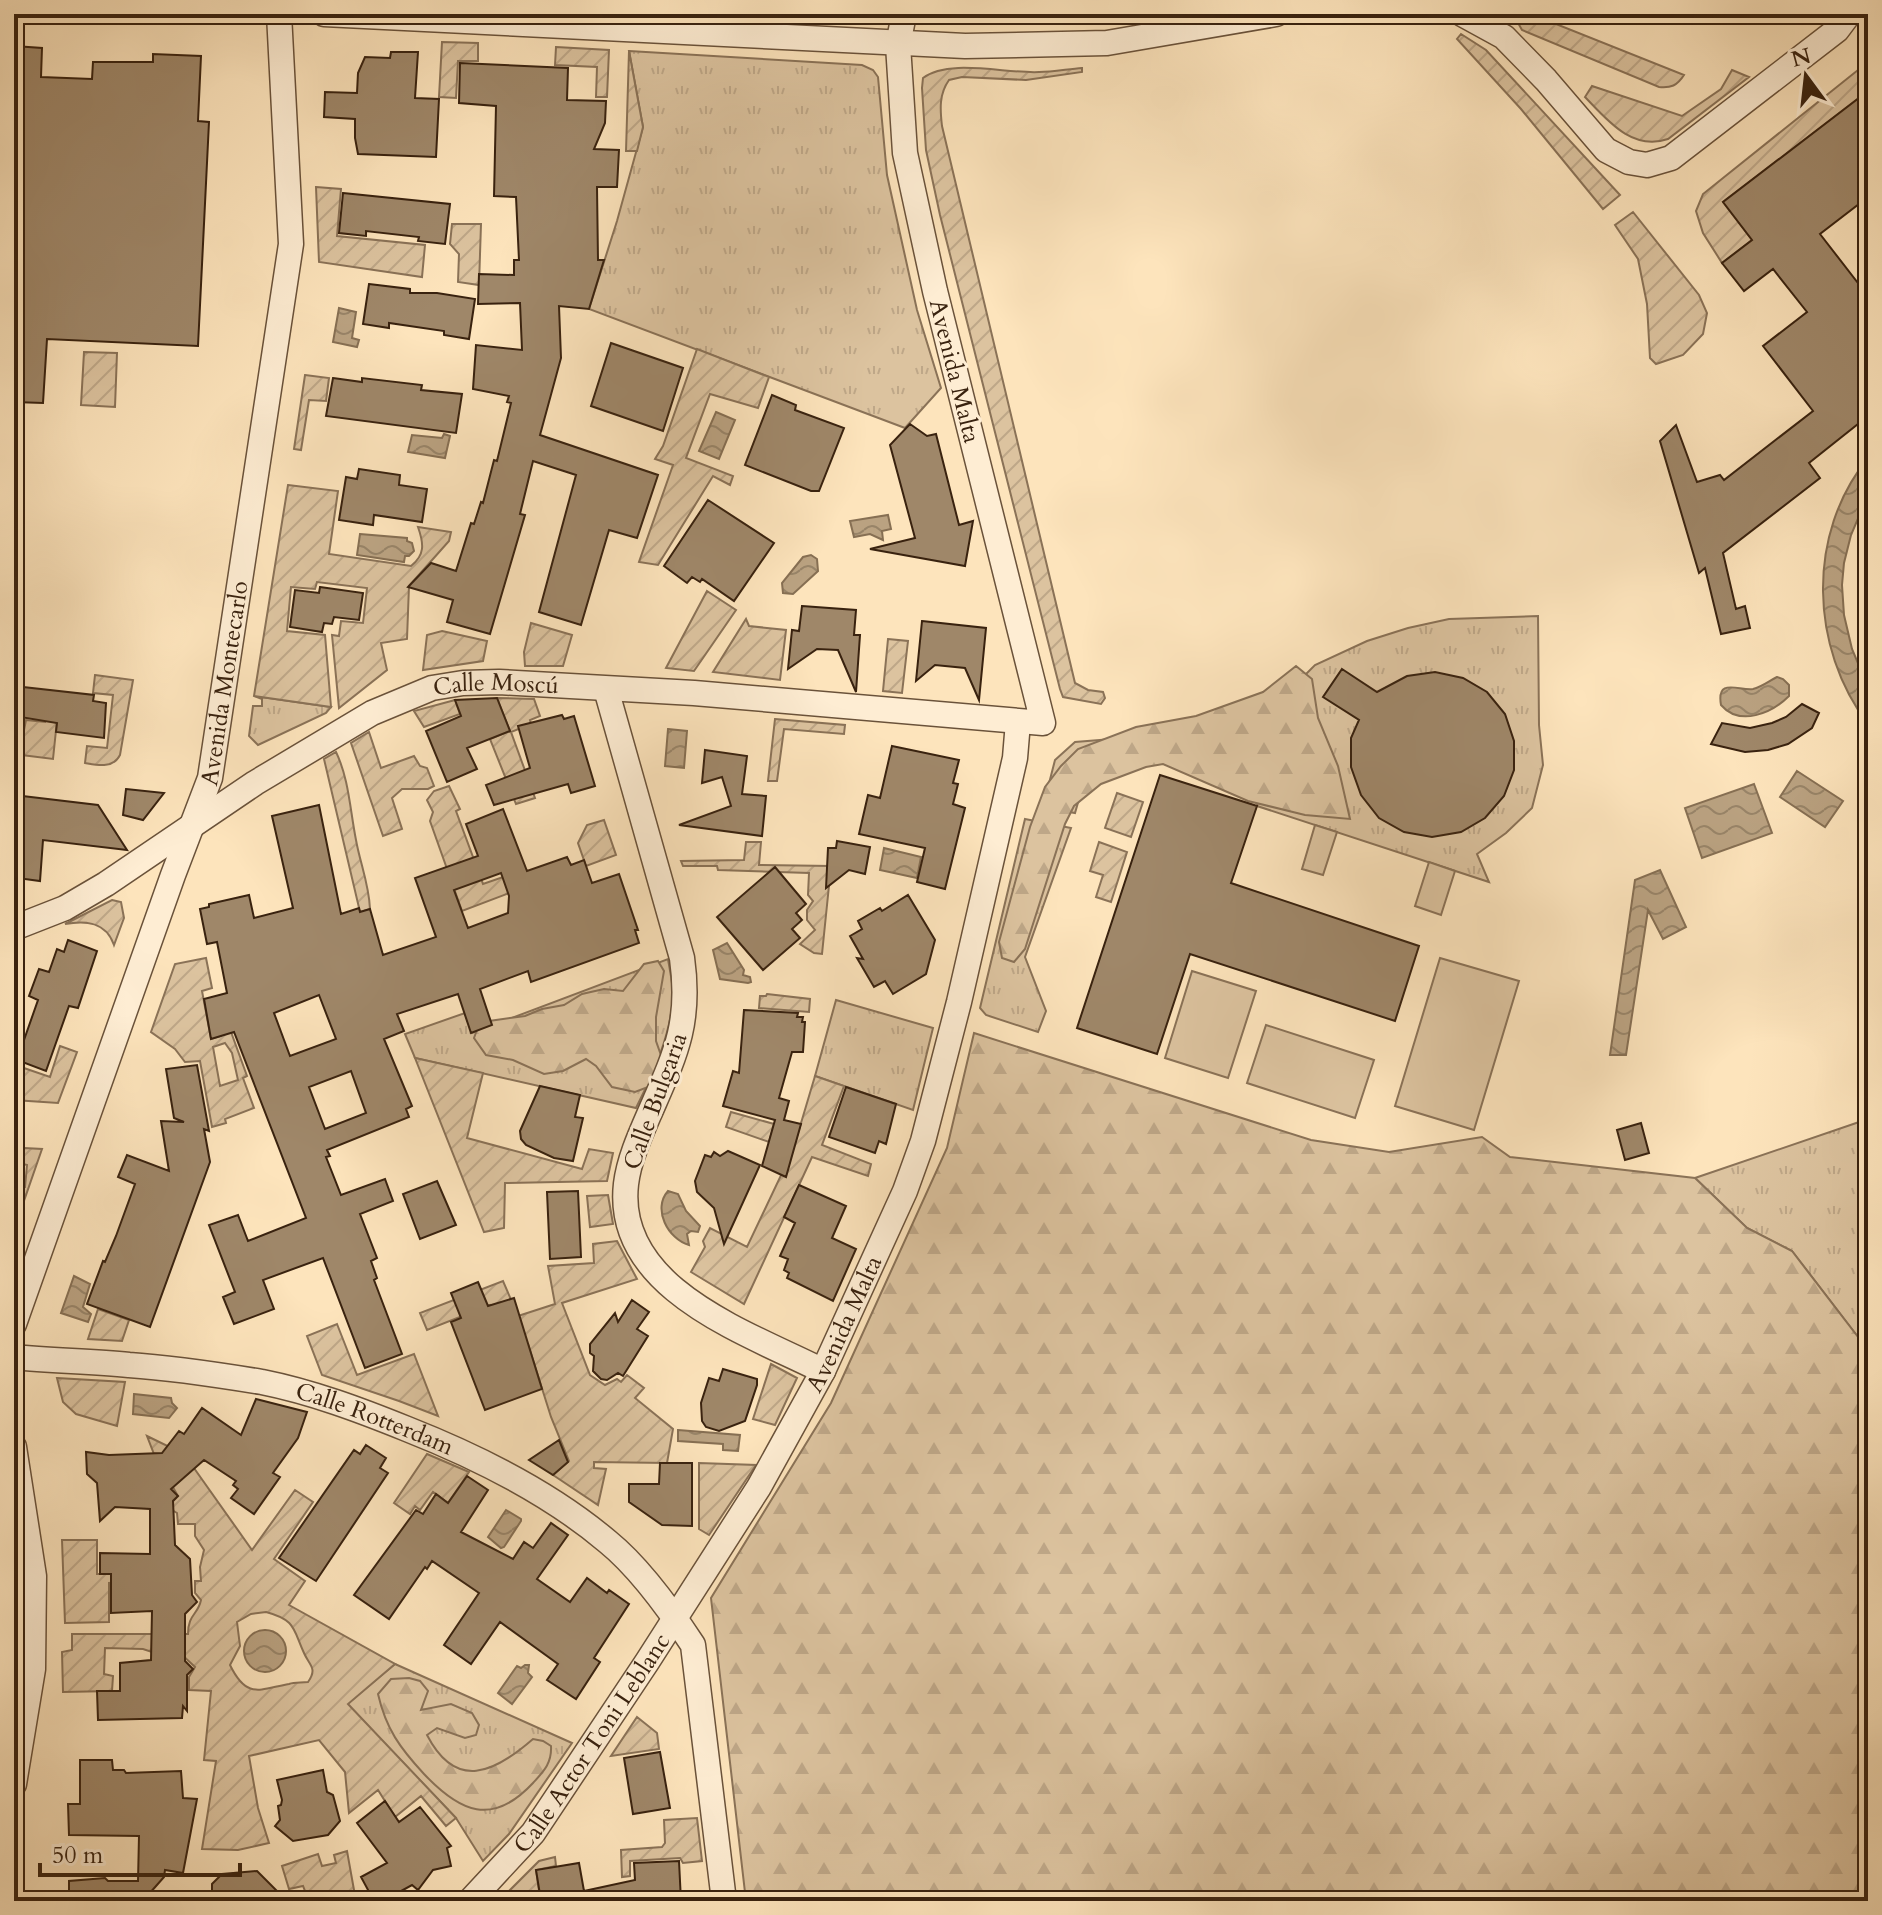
<svg xmlns="http://www.w3.org/2000/svg" width="1882" height="1915" font-family="Cardo,serif">
<defs>
<pattern id="grass-tufts" width="24" height="20" patternUnits="userSpaceOnUse" patternTransform="scale(2)"><rect width="24" height="20" fill="#dcc39f"/><path d="M3 7l-1-3M5 7V3M7 7l1-3M15 17l-1-3M17 17v-4M19 17l1-3" fill="none" stroke="#bea788"/></pattern>
<pattern id="forest-firs" width="22" height="20" patternUnits="userSpaceOnUse" patternTransform="scale(2)"><rect width="22" height="20" fill="#dcc39f"/><path d="M5 1l3.5 6h-7zM16 11l3.5 6h-7z" fill="#bea788"/></pattern>
<pattern id="garden-furrows" width="10" height="10" patternUnits="userSpaceOnUse" patternTransform="scale(2)"><rect width="10" height="10" fill="#dcc39f"/><path d="M-1 1l2-2M0 10L10 0M9 11l2-2" fill="none" stroke="#bea788"/></pattern>
<pattern id="water-waves" width="16" height="10" patternUnits="userSpaceOnUse" patternTransform="scale(2)"><rect width="16" height="10" fill="#baa281"/><path d="M0 5q4-4 8 0t8 0" fill="none" stroke="#988468"/></pattern>
</defs>
<rect width="100%" height="100%" fill="#fde4bc"/>
<filter id="stains"><feTurbulence type="fractalNoise" baseFrequency=".0025" numOctaves="4"/><feColorMatrix values="0 0 0 0 .2 0 0 0 0 .09 0 0 0 0 .02 0 0 0 .5 -.17"/></filter>
<radialGradient id="worn" r=".72"><stop offset=".6" stop-color="#630" stop-opacity="0"/><stop offset="1" stop-color="#630" stop-opacity=".3"/></radialGradient>
<path fill="url(#grass-tufts)" stroke="#8a7257" stroke-width="2" d="M629 51 862 65 873 70 878 77 887 175 917 310 941 388 905 428 589 309 617 221 643 127Z
M1538 616 1539 725 1543 765 1532 808 1506 833 1477 854 1489 882 1257 806 1271 754 1139 761 1081 792 1075 813 1043 807 1055 760 1075 742 1150 736 1288 692 1315 665 1367 641 1408 628 1449 619Z
M254 696 331 707 326 713 258 745 249 736 253 706H262V699Z
M1025 819 1071 828 1025 957 1046 1011 1038 1032 986 1015 980 1008Z
M668 959C670 971 673 984 673 996 671 1035 653 1074 636 1108L415 1058 405 1034 465 1013 472 1033Z
M836 1000 933 1028 913 1110 815 1076Z
M1868 1119V1350L1792 1251 1747 1228 1695 1178Z
M395 1664 572 1743 509 1834 483 1861 456 1818 347 1704Z"/>
<path fill="url(#forest-firs)" stroke="#8a7257" stroke-width="2" d="M1296 666 1312 679 1318 718 1338 766 1350 819 1305 815 1248 801 1163 764 1146 767 1101 784 1074 806 1065 824 1025 949 1014 962 1002 958 999 942 1030 827 1045 787 1061 766 1078 749 1136 727 1196 716 1263 692Z
M658 961 664 971 656 1017V1041L663 1061 656 1084 635 1092 612 1087 596 1066 586 1059 563 1071 544 1074 513 1060 486 1055 474 1038 478 1027 489 1021 525 1016 542 1009 564 1005 582 994 604 989 623 991 644 964Z
M974 1033 1311 1140 1389 1152 1482 1137 1510 1157 1695 1178 1747 1228 1792 1251 1868 1350V1901H746L711 1598 831 1403 947 1148Z
M409 1678 420 1681 428 1691 421 1710 451 1704 472 1713 479 1725 476 1735 465 1738 437 1728 427 1735C456 1791 494 1773 533 1739L543 1741 551 1746C552 1763 544 1771 533 1783 492 1827 460 1812 424 1774 400 1748 386 1729 378 1694L391 1679Z"/>
<path fill="#dcc39f" stroke="#8a7257" stroke-width="2" d="M1315 825 1337 832 1323 875 1302 869Z
M1429 862 1455 871 1441 915 1415 906Z
M1440 958 1519 981 1474 1130 1395 1106Z
M1192 971 1256 991 1228 1078 1165 1058Z
M1266 1025 1374 1060 1355 1118 1247 1083Z"/>
<path fill="url(#garden-furrows)" stroke="#8a7257" stroke-width="2" fill-rule="evenodd" d="M1513 14H1531L1684 75C1677 86 1671 88 1659 87L1522 30Z
M1461 34 1486 50 1620 195 1603 209 1521 109 1457 39Z
M442 42 478 43V61H458L456 98 439 97Z
M556 47 609 50 607 97H596L597 67 555 65Z
M629 51 643 127 637 151H626Z
M1868 62V91L1723 202 1752 240 1722 263 1703 233 1696 211 1703 194Z
M1082 68V72L1026 80 962 77 949 80C939 94 940 109 942 126L1075 683 1088 690 1103 692 1105 698 1101 704 1063 697 1060 689 940 215 926 150 922 88 923 78C949 58 1007 74 1039 72 1053 72 1068 69 1082 68Z
M1732 70 1749 77 1668 139C1632 151 1608 121 1585 97L1592 86 1682 116 1721 89Z
M316 187 341 189 337 236 425 245 422 277 319 262Z
M1633 212 1699 295 1707 313 1703 334 1683 355 1656 364 1650 358 1647 304 1638 259 1615 225Z
M452 224H481L479 285 458 282 459 254 450 244Z
M697 349 769 377 758 408 710 394 686 458 733 476 730 485 713 476 658 565 639 562 673 465 655 459 663 446Z
M84 352 117 353 115 407 81 405Z
M305 375 329 378 326 401 309 400 301 450 294 449Z
M288 485 338 491 329 554 411 566C425 555 424 544 418 527L451 532 449 541 409 586 407 639 381 643 387 670 339 708 332 635 339 636 341 621 363 623 367 588 317 582 315 589 291 587 287 631 325 635 331 707 254 696Z
M707 591 736 610 694 671 666 668Z
M746 619 749 626 786 630 780 680 713 672Z
M531 623 572 635 563 666H525L524 652Z
M442 631 487 641 483 661 423 670 427 635Z
M888 639 908 641 902 693 883 691Z
M95 675 133 680 120 755C113 769 97 765 85 763L87 746 107 748 113 695 93 693Z
M497 698 534 699 540 716 530 720 531 724 511 732 535 798 516 804 490 739 510 731Z
M455 700 460 714 424 727 414 711Z
M46 710 58 711 53 759 14 754V734L23 735 26 720 45 722Z
M775 719 845 725 844 734 784 729 777 781H768Z
M369 732 381 768 414 756 420 766 427 768 434 786 428 789H402L392 798 402 829 383 836 351 743Z
M336 752C349 779 350 810 356 840 360 863 369 884 370 909L360 912 324 759Z
M449 786 460 809 456 811 483 884 506 876 512 892 462 911 430 821 433 812 427 800 434 791Z
M1117 793 1143 802 1131 837 1105 828Z
M604 820 616 855 586 866 578 843 587 825Z
M746 842H761L759 865 831 866 822 954 814 953 800 944 815 930 807 920V910L813 901 808 895 809 873 718 870 717 866H683L681 861 744 860Z
M1099 842 1127 852 1111 902 1096 897 1103 875 1090 871Z
M112 900 121 902 124 918 114 945C106 922 86 920 65 924Z
M206 958 212 988 202 991 211 1039 221 1036V1027L231 1032 247 1076 243 1078 254 1108 225 1119 226 1123 212 1127 200 1061 185 1062 175 1049 151 1032 175 964ZM225 1043 232 1053 238 1080 220 1086 213 1047Z
M767 994 810 999 809 1012 759 1008 760 996H766Z
M60 1046 77 1052 58 1103 14 1100 15 1065 50 1077Z
M415 1058 483 1073 467 1138 582 1169 589 1149 613 1153 607 1181 505 1183 504 1228 484 1232Z
M815 1076 844 1086 822 1145 871 1164 868 1176 812 1157 744 1304 691 1272 705 1247 703 1241 710 1228 747 1247 793 1150Z
M731 1112 774 1124 769 1142 726 1127Z
M24 1148 42 1149 18 1218 14 1216V1187H25L27 1165 23 1164Z
M608 1195 613 1224 590 1227 587 1196Z
M617 1241 637 1279 562 1303 590 1375 605 1385 617 1379 621 1382 627 1375 644 1388 635 1398 673 1429 667 1463 594 1462V1468L606 1469 598 1505 553 1475 569 1461 551 1417 528 1344 501 1332 490 1305 427 1330 420 1313 503 1281 518 1316 555 1304 548 1266 594 1263 593 1244Z
M98 1309 129 1320 122 1341 88 1339Z
M337 1324 357 1375 414 1354 438 1416 399 1401 322 1375 307 1336Z
M771 1364 797 1378 775 1425 753 1419Z
M57 1378 125 1382 117 1426 76 1414 63 1402Z
M147 1436 184 1454 252 1550 295 1490 313 1502 274 1559 305 1581 289 1605 395 1664 348 1704 456 1818 446 1826 421 1796 395 1817 378 1790 349 1813 345 1772 319 1740 249 1756 258 1808 269 1843 238 1850 202 1849 216 1761 204 1760 211 1691 189 1690V1677L195 1667 178 1651 161 1655 143 1649 105 1648 104 1674 113 1676 112 1691 63 1692 62 1652 72 1650V1634H188C188 1614 198 1615 201 1600L195 1593V1581H201L200 1567 204 1550 195 1536V1524H178L177 1513 167 1507 178 1496 154 1454ZM266 1612C296 1620 293 1629 304 1653 309 1665 318 1668 308 1682 301 1683 295 1682 289 1684 260 1689 247 1700 230 1665L240 1646 237 1622 251 1614Z
M427 1454 469 1472 448 1503 433 1492 420 1510 415 1506 410 1514 394 1503Z
M699 1463 756 1465 709 1535 699 1529Z
M62 1540H97V1574H118L124 1582 109 1583V1622L65 1623Z
M637 1717 657 1733 659 1749 611 1756Z
M697 1818 702 1861 683 1863 680 1858 630 1861V1876L622 1877 621 1850 662 1847 665 1843 664 1820Z
M347 1851 354 1890 360 1901H309L303 1886 289 1889 282 1866 318 1854 322 1866 336 1863 334 1855Z
M555 1857 556 1866 536 1870 540 1897 523 1901H499L539 1861Z"/>
<path fill="url(#water-waves)" stroke="#866f53" stroke-width="2" d="M339 308 356 312 352 338 359 340 357 347 333 342Z
M716 412 735 420 719 459 699 451Z
M444 434 450 436 445 458 408 452 412 435 442 438Z
M1868 458V495L1851 535 1844 563 1842 585 1844 615 1852 649 1868 687V724C1810 648 1806 534 1868 458Z
M888 515 891 529 882 531 883 540 870 534 854 537 850 521Z
M360 534 407 538V541L412 543 414 551 409 556H405L404 562 357 555Z
M811 555 817 559 818 571 793 594 783 593 782 583 803 557Z
M1777 677 1783 679 1789 685V696C1772 713 1740 727 1721 705 1716 677 1739 691 1753 689 1762 687 1769 681 1777 677Z
M668 729 687 731 684 768 665 766Z
M1797 771 1843 801 1825 827 1780 797Z
M1754 784 1772 833 1702 858 1685 808Z
M884 848 921 857 917 878 880 870Z
M1660 870 1686 927 1663 939 1648 910 1626 1055H1610L1635 880Z
M727 943 744 970 743 975 750 977 751 982 748 983 720 979 713 950Z
M668 1191 678 1194 686 1211 700 1226 698 1232 691 1231 687 1234 689 1245C668 1239 652 1209 668 1191Z
M74 1276 90 1284 83 1307 91 1314 88 1322 61 1313Z
M134 1394 171 1398 172 1403 177 1408 169 1418 133 1414Z
M678 1430 740 1435 738 1451 723 1450V1444L678 1441Z
M506 1510 521 1519V1521L504 1547 501 1548 488 1537Z
M244 1651a21 21 0 1 1 42 0a21 21 0 1 1-42 0Z
M525 1665H529L528 1673 532 1677 512 1704 498 1693 517 1666 521 1668Z"/>
<path fill="#9f8769" stroke="#39220f" stroke-width="2" fill-rule="evenodd" d="M14 46 42 48 41 77 92 79 93 62H153V54L201 56 198 121 209 122 198 346 47 339 43 403 14 402Z
M391 52H418L415 98 439 99 436 157 358 154 355 138V119L324 117 325 92 357 93 358 73 365 57 390 58Z
M460 63 568 68 567 100 606 101 605 123 594 149 619 150 617 187H597L598 260H604L589 309 559 306 561 358 540 435 658 475 637 538 609 530 581 625 539 612 576 475 533 461 520 514 525 515 490 634 447 622 453 600 408 587 431 563 456 571 471 523 474 524 481 502 483 503 494 460 497 461 511 403 507 402 509 396 473 389 476 345 522 350 520 303 478 304 479 274 514 275V260H519L516 197 494 196 496 106 459 103Z
M1868 91V197L1820 234 1868 296V416L1809 463 1820 478 1723 553 1736 609 1745 606 1750 628 1721 634 1705 568 1699 573 1660 441 1676 425 1697 482 1720 475 1724 480 1813 411 1763 346 1807 312 1773 269 1744 291 1722 263 1752 240 1723 202Z
M343 193 450 204 445 244 418 241 419 237 366 231V236L339 233Z
M369 284 410 289V293H437L475 299 469 339 444 335V331L389 323V328L363 324Z
M611 343 683 368 663 431 591 406Z
M333 378 362 382V378L422 385 421 390 462 394 456 433 326 416Z
M772 395 796 405 795 410 844 428 819 491H811L745 465Z
M910 424 927 436 936 434 959 525 973 521 965 566 870 549 915 538 890 445Z
M359 469 400 475 399 485 427 489 422 522 374 515 373 525 339 520 346 477 357 479Z
M708 500 774 543 734 601 702 579 700 582 692 577 687 583 664 566Z
M320 587 363 593 359 620 334 617 332 624 324 623 322 632 290 627 295 590 319 593Z
M802 606 856 610 854 635H860L856 692 838 650 817 649 788 669 792 630 799 631Z
M922 621 986 628 979 700 965 668 935 665 916 681Z
M1342 669 1377 692 1407 676 1435 672 1463 678 1487 692 1505 714 1514 741V770L1504 796 1485 818 1461 832 1432 837 1404 832 1379 818 1361 795 1351 767V738L1359 720 1323 697Z
M14 686 94 695 93 701 106 703 104 738 56 732 57 723 14 716Z
M497 698 510 731 467 748 477 769 447 782 426 731 461 716 455 700Z
M1802 704 1819 713 1812 728 1788 744 1768 750 1745 752 1711 744 1722 723 1750 728 1772 723 1786 717Z
M562 715 564 719 574 716 595 786 571 793 568 784 494 805 486 785 530 768 518 726Z
M892 746 959 760 953 783 958 784 953 804 965 808 945 889 917 882 925 848 859 834 868 795 880 798Z
M705 750 747 756 742 794 766 796 762 836 679 825 731 806 722 777 702 783Z
M1160 775 1257 806 1231 883 1419 946 1395 1021 1190 954 1157 1054 1077 1028Z
M126 789 164 793 143 820 123 815Z
M14 795 98 805 127 850 43 840 40 881 17 878 22 837 14 836Z
M319 805 341 914 359 908 360 912 370 909 383 955 436 937 415 878 478 856 466 824 503 809 527 871 567 857 571 865 584 860 592 883 619 874 638 930H635L639 943 531 982 528 971 480 989 492 1025 471 1033 458 994 397 1014 404 1031 384 1039 412 1106 406 1109 409 1117 327 1150 330 1156 326 1157 341 1195 385 1179 393 1201 360 1214 377 1258 371 1261 377 1278 374 1280 402 1354 365 1368 323 1258 263 1280 274 1309 234 1324 223 1297 235 1292 209 1225 238 1215 248 1241 306 1218 234 1032 211 1039 204 999 227 993 217 942 207 944 200 909 209 907V904L249 895 254 918 293 908 272 816ZM501 873 509 896 508 913 468 928 454 890ZM319 995 336 1039 290 1056 274 1013ZM351 1071 366 1113 325 1129 309 1087Z
M837 841 870 847 865 874 849 870 826 888 828 848H836Z
M775 867 806 904 796 913 802 920 792 929 800 938 763 970 717 917Z
M908 895 935 940 926 974 893 994 885 981 874 987 857 958 863 959 850 936 862 929 858 921 880 908 882 911Z
M68 940 97 951 78 1008 69 1006 46 1071 17 1060 38 1000 29 996 39 969 49 972 57 949 64 952Z
M744 1010 798 1013 797 1017H803L802 1022H805L803 1052H792L779 1098 789 1101 784 1120 801 1124 786 1177 762 1166 775 1120 723 1106 733 1071 739 1073Z
M197 1065 209 1131 204 1129 210 1162 150 1327 87 1304 103 1261 105 1262 116 1236 135 1184 118 1177 127 1155 169 1171 161 1121 184 1122 174 1118 166 1069Z
M540 1086 580 1095 575 1117 583 1118 573 1161 554 1158 526 1145 521 1139 520 1131Z
M846 1087 896 1104 886 1144 879 1141 875 1153 829 1137Z
M1641 1123 1649 1153 1625 1160 1617 1130Z
M728 1151 760 1165 724 1244 714 1208 697 1192 695 1181 705 1155 711 1157 714 1152 720 1156Z
M437 1181 456 1225 420 1239 403 1194Z
M799 1185 846 1206 832 1238 856 1249 833 1301 787 1278 789 1273 784 1270 788 1259 780 1256 795 1223 784 1217Z
M578 1191 581 1257 550 1259 547 1192Z
M478 1282 488 1306 514 1298 542 1389 485 1410 451 1322 461 1318 451 1293Z
M632 1300 649 1312 637 1329 648 1336 623 1376 618 1373 607 1380 601 1379 593 1371 594 1356 590 1353V1344L615 1313 618 1322Z
M723 1369 757 1379V1385L745 1421 719 1431 706 1427 702 1421 701 1403 709 1378 719 1381Z
M256 1399 307 1412 298 1438 273 1473 280 1477 254 1514 231 1498 238 1489 233 1485 236 1481 204 1460 171 1489 178 1496 173 1501 175 1545 190 1559 192 1595 197 1602 185 1614V1661L193 1669 187 1675V1711L183 1706 182 1718 98 1720 97 1691H120V1663L151 1660 152 1611 111 1613V1574H100V1553L150 1554V1509L115 1507 100 1521 97 1483 87 1474 86 1452 109 1455 162 1453 179 1431 184 1434 202 1408 241 1435Z
M559 1440 568 1462 553 1475 529 1460Z
M366 1445 386 1458 380 1468 388 1473 316 1581 279 1558 354 1450 360 1454Z
M660 1463H692V1526L662 1525 629 1502V1484H659Z
M467 1476 488 1490 461 1532 513 1559 524 1542 533 1548 551 1523 568 1535 537 1579 570 1602 587 1578 607 1593 609 1590 629 1604 594 1658 600 1662 576 1699 547 1680 558 1664 500 1622 471 1664 444 1645 479 1593 432 1561 427 1569 425 1567 389 1619 354 1595 416 1510 423 1514 436 1494 448 1503Z
M660 1752 670 1808 633 1814 624 1758Z
M80 1760H112L113 1770H124L126 1773 181 1771 183 1798 197 1799 183 1873 165 1870 164 1877 149 1894V1901H69V1881L105 1878 108 1881H138L139 1836 69 1835 68 1804H80Z
M323 1770 327 1792 333 1795 340 1821 328 1835 293 1841 275 1826 280 1820 278 1806 281 1805 282 1800 277 1780Z
M385 1801 399 1822 420 1807 451 1846 447 1848 451 1866 433 1870 418 1890 412 1885 383 1901H374L361 1877 387 1863 357 1823Z
M679 1861 681 1901H541L536 1870 579 1863 584 1891 635 1880 634 1863Z
M257 1871 279 1893 272 1897V1901H220L212 1897V1884L222 1874Z"/>
<g fill="none" stroke-linecap="round" stroke-linejoin="round">
<defs>
<g id="street">
<path d="M324 14 965 46 1107 43 1276 14"/>
<path d="M1462 14 1504 37 1546 80 1606 150 1629 162 1647 165 1671 158 1837 30 1849 14"/>
<path d="M606 689 682 958C691 1022 676 1053 651 1110 641 1133 629 1159 626 1184 614 1289 748 1333 823 1371"/>
<path id="s1" d="M14 928 65 908 106 884 255 783 372 713 432 688 463 683 499 682 694 693 1043 723 935 291 905 153 898 45 904 14"/>
<path id="s2" d="M14 1324 173 875 210 778 291 244 279 14"/>
<path id="s3" d="M14 1357C52 1361 91 1361 129 1365 174 1368 219 1375 262 1382 312 1392 360 1410 407 1429 478 1457 549 1492 608 1542 640 1568 670 1610 693 1645L724 1901"/>
<path d="M14 1447 34 1576 33 1669 14 1784"/>
<path id="s4" d="M470 1901 533 1833 647 1662 759 1487 823 1371 905 1191 923 1141 959 1002 1015 758 1018 722"/>
</g>
</defs>
<use href="#street" stroke="#6a523a" stroke-width="27"/>
<use href="#street" stroke="#feedd3" stroke-width="24"/>
</g>
<g text-anchor="middle" stroke-width="6" stroke-linejoin="round" paint-order="stroke">
<g font-size="24" fill="#39220f" stroke="#feedd3">
<text transform="translate(955 371) rotate(76)" y="8">Avenida Malta</text>
<text dy="8" stroke="none"><textPath href="#s2" startOffset="676">Avenida Montecarlo</textPath></text>
<text dy="8" stroke="none"><textPath href="#s1" startOffset="548">Calle Moscú</textPath></text>
<text transform="translate(655 1101) rotate(-70)" y="8">Calle Bulgaria</text>
<text dy="8" stroke="none"><textPath href="#s4" startOffset="690">Avenida Malta</textPath></text>
<text dy="8" stroke="none"><textPath href="#s3" startOffset="368">Calle Rotterdam</textPath></text>
<text dy="8" stroke="none"><textPath href="#s4" startOffset="200">Calle Actor Toni Leblanc</textPath></text>
</g>
</g>
<rect width="1882" height="1915" fill="none" stroke="#fde4bc" stroke-width="48"/>
<rect x="16" y="16" width="1850" height="1883" fill="none" stroke="#39220f" stroke-width="4"/>
<rect x="24" y="24" width="1834" height="1867" fill="none" stroke="#39220f" stroke-width="2"/>
<g transform="translate(1806 76) rotate(345)" stroke="#feedd3" stroke-width="6" paint-order="stroke">
<path d="M0-6L14 30L0 20L-14 30Z" fill="#39220f"/>
<text y="-12" font-size="22" font-weight="bold" text-anchor="middle" fill="#39220f">N</text>
</g>
<path d="M40 1863v12h200v-12" fill="none" stroke="#39220f" stroke-width="4"/>
<text x="52" y="1863" font-size="24" fill="#39220f" stroke="#feedd3" stroke-width="6" paint-order="stroke">50 m</text>
<rect width="100%" height="100%" filter="url(#stains)"/>
<rect width="100%" height="100%" fill="url(#worn)"/>
</svg>
